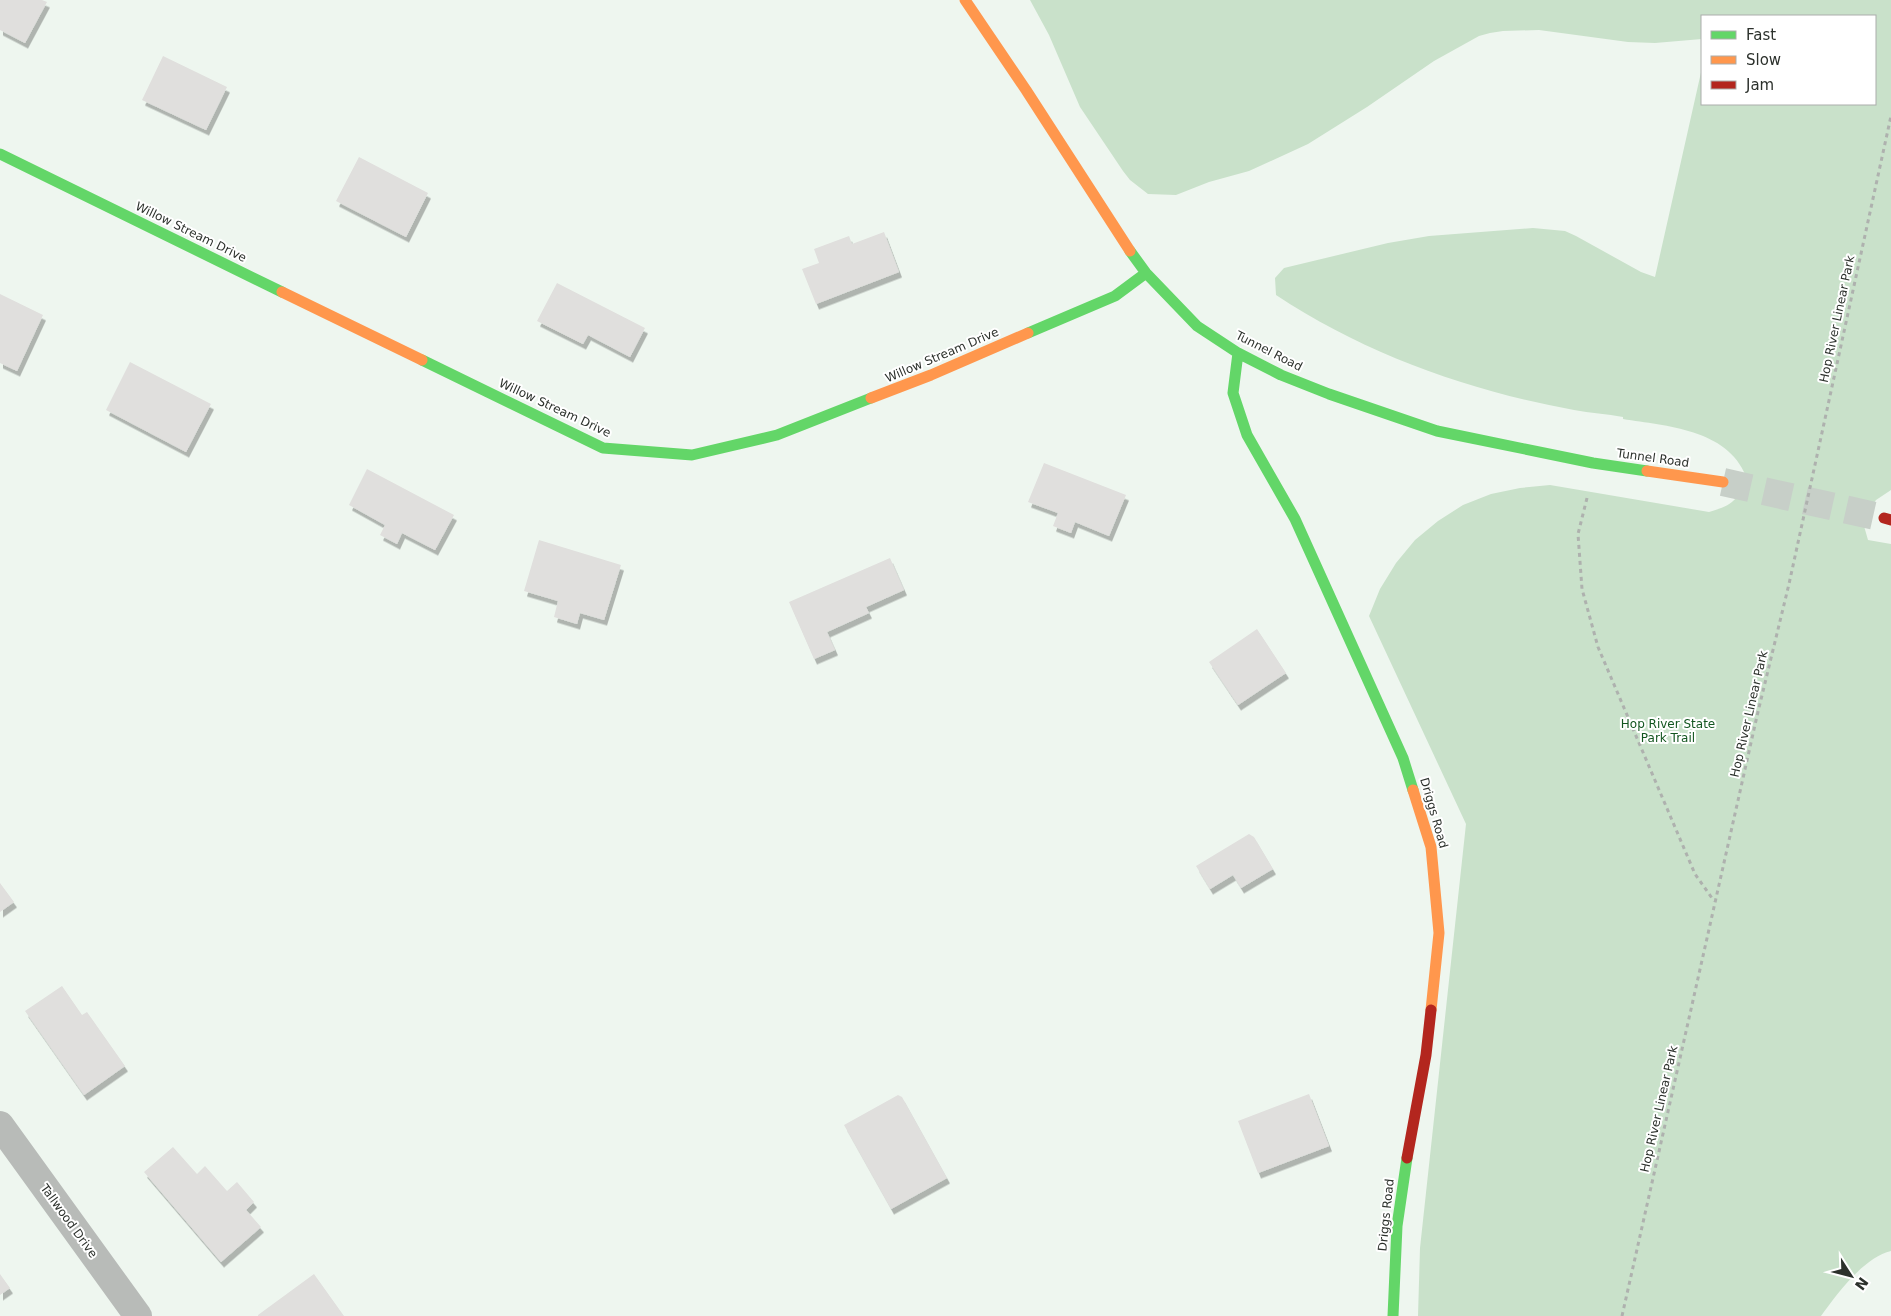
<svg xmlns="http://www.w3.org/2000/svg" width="1891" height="1316" font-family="'DejaVu Sans',sans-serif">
<defs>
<filter id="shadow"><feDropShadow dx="3" dy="5.5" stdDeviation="0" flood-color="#0004"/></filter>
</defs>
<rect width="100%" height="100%" fill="#eef6ef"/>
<path fill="#c9e1ca" d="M1030 0H1891V490L1876 500 1862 519 1868 540 1891 544V1251C1863 1258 1837 1294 1821 1316H1418L1420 1248 1466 824 1369 616 1380 589 1396 563 1415 540 1438 521 1463 505 1491 494 1520 488 1550 485 1709 512C1733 505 1739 500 1746 476 1727 429 1666 426 1623 419V417C1607 414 1590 413 1574 410 1469 391 1365 354 1276 295L1275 278 1284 268 1388 243 1429 236 1533 228 1565 231 1576 236 1641 272 1655 277 1702 68V104H1875V16H1702V39L1655 43 1628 42 1539 30 1503 31 1490 33 1479 36 1434 61 1367 107 1308 144 1249 171 1209 182 1176 195 1148 194 1130 180 1123 171 1080 107 1049 35Z"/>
<path fill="#e0dfdd" filter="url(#shadow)" d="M0 0H42L47 2 25 43 0 30Z
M163 56 227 87 206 130 142 100Z
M359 157 428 193 406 237 336 201Z
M884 232 899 272 816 304 802 269 819 263 814 249 849 236 852 244Z
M557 283 645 328 630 357 588 335 583 344 537 321Z
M0 294 43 315 17 371 0 363Z
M130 362 211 404 186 452 106 410Z
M1044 463 1126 495 1109 536 1075 522 1071 533 1053 526 1058 513 1028 502Z
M367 469 454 515 435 550 402 533 397 544 380 535 385 525 349 505Z
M539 540 621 565 604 620 580 613 577 624 554 617 558 601 524 591Z
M890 558 904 590 866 607 869 613 827 632 835 650 814 659 789 602Z
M1257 629 1286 673 1238 705 1209 662Z
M1249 834 1254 837 1273 869 1241 888 1233 875 1210 889 1196 866Z
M0 883 14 902 0 912Z
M62 986 82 1015 87 1012 125 1066 84 1095 25 1011Z
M1309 1094 1329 1146 1258 1173 1238 1121Z
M898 1095 902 1097 947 1178 891 1209 844 1125Z
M173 1147 197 1174 205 1166 227 1191 237 1182 254 1202 246 1210 261 1227 221 1262 144 1172Z
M0 1274 10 1288 0 1295Z
M314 1274 344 1316H258V1315Z"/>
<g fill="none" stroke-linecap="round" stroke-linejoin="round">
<path stroke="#c7cfc8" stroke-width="28" stroke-dasharray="28 14" stroke-linecap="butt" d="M1723 482 1884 518"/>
<path stroke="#aeb1ae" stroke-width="3" stroke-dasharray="4 4" stroke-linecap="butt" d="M1587 498 1578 534 1582 589 1598 647 1695 874 1714 901
M1622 1316 1757 716 1789 584 1891 116"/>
<path stroke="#b8bbb8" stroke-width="28" d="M0 1125 138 1316"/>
<path stroke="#63d668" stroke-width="11" d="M0 154 282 292
M1130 251 1146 273 1197 326 1238 353 1281 375 1329 394 1437 431 1593 463 1647 471
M1028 333 1115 296 1146 273
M1238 353 1233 393 1247 435 1295 519 1403 758 1413 790
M422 360 603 448 692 455 777 435 871 398
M1393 1316 1397 1226 1407 1158"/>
<path stroke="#ff974d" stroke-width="11" d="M965 0 1026 90 1130 251
M282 292 422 360
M871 398 931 375 1028 333
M1647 471 1723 482
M1413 790 1431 847 1439 933 1431 1010"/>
<path stroke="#b3261e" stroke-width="11" d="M1884 518 1891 520
M1407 1158 1426 1055 1431 1010"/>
</g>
<g text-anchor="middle" stroke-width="4" stroke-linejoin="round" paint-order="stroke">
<g font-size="12" fill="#2c312c" stroke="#fff">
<text transform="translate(191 232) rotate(26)" y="4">Willow Stream Drive</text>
<text transform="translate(1837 319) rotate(-78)" y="4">Hop River Linear Park</text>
<text transform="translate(1269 351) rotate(27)" y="4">Tunnel Road</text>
<text transform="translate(942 355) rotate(-23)" y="4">Willow Stream Drive</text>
<text transform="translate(555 408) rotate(25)" y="4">Willow Stream Drive</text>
<text transform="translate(1653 458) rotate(8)" y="4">Tunnel Road</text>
<text transform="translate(1749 714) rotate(-77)" y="4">Hop River Linear Park</text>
<text transform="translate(1434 813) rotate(74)" y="4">Driggs Road</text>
<text transform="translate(1659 1109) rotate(-77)" y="4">Hop River Linear Park</text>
<text transform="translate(1386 1215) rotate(-84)" y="4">Driggs Road</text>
<text transform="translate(69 1221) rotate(54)" y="4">Tallwood Drive</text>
</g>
<g font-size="12" fill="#135620" stroke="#fff">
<text x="1668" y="728">Hop River State<tspan x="1668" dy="14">Park Trail</tspan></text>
</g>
</g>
<rect x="1701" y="15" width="175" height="90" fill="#ffffff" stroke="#abadab"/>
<rect x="1711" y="31" width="25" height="8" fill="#63d668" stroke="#abadab"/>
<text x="1746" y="40" font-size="15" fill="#2c312c">Fast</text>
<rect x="1711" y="56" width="25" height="8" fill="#ff974d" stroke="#abadab"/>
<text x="1746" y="65" font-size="15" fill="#2c312c">Slow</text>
<rect x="1711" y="81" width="25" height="8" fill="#b3261e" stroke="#abadab"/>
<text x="1746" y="90" font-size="15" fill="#2c312c">Jam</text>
<g transform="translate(1851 1276) rotate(126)" stroke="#ffffff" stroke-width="4" paint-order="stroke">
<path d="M0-4L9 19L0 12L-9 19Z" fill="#2c312c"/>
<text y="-8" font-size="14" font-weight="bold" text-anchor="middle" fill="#2c312c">N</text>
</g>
</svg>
